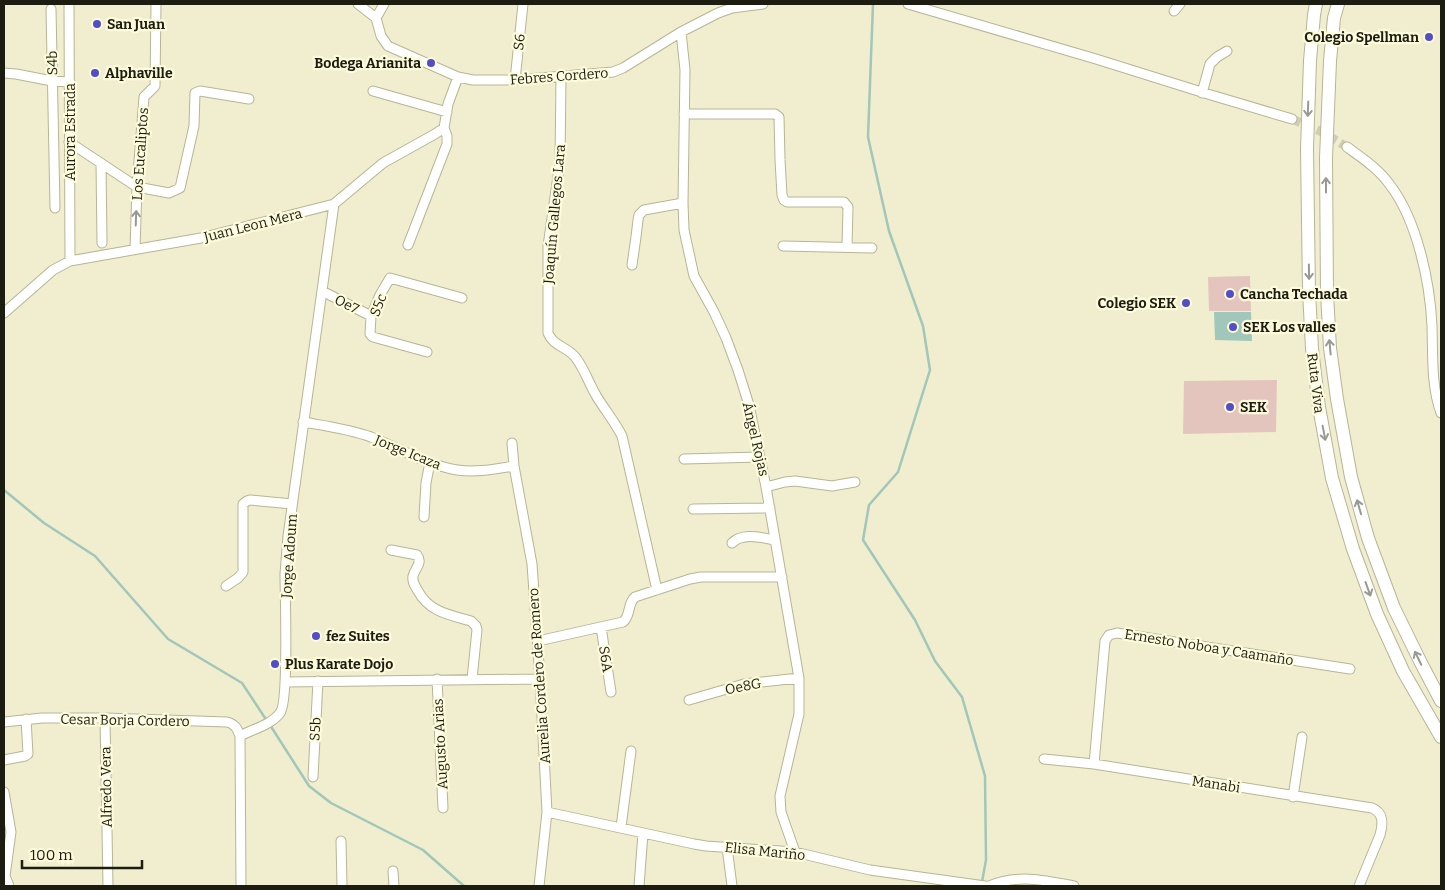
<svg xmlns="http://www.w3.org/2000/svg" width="1445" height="890" font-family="Bitter,serif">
<rect width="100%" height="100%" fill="#f0eece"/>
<path fill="#e4c5bd" d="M1250 276 1251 311H1209L1208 277Z
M1277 380 1276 432 1183 434 1184 381Z"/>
<path fill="#a1c6ba" d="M1214 312H1251L1252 341 1215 340Z"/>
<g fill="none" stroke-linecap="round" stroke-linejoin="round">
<path stroke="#a1c6ba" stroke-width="2.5" d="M873 4 868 137 889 231 923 326 930 370 898 472 869 505 863 540 915 620 935 661 962 697 985 776 986 860 982 882
M4 490 44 523 95 556 168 639 242 683 267 721
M270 725 309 786 331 803 423 850 464 886"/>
<path stroke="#d0ceb2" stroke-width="9" stroke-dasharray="9 4.5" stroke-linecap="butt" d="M1292 119 1320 131 1347 147"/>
<defs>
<path id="minor" d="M69 4 70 261
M358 4 376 18 381 36 388 46 458 77 473 80H515L613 72 623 68 681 32 718 13 732 8 763 4
M908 4 1096 59 1211 95 1292 119
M51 9 55 208
M1174 11 1180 4
M376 18 384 4
M681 32 685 70 683 203 684 230 694 276 714 312 726 338 738 370 749 405 766 487 799 678V714L780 796 781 812 795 852
M4 73 16 74 52 81 70 82
M561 77 560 162 548 246V333C553 346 568 347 576 358 585 370 589 384 597 397 605 410 615 422 622 436L657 590
M515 80 523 4
M373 91 447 112
M1202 93 1210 64 1217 57 1227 51
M684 114H775L779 117 780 160 782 195 784 200 787 202H844L848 207 847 247
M69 142 137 187 169 193 180 188 194 126 195 93 200 91 249 99
M1347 147C1362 158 1379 169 1390 185 1417 220 1430 282 1432 326 1433 355 1431 386 1441 413
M101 163 102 243
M408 245 447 144V136L444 128
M783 246 872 248
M135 249 137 187 144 97 155 86 156 4
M632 265 636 237 638 220 639 215 644 210 683 203
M322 291 371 316
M4 313 53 270 70 261 201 238 334 204 383 163 435 134 444 128 448 104 458 77
M427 352 373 337 370 334 371 316 380 295 390 278 462 298
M303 422C326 426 349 429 371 437 399 448 427 465 457 470 476 473 495 469 514 466
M512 443 514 466 532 564 540 679 547 812 539 886
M684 459 760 457
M766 487 785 482 795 481 832 486 855 482
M693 509 770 508
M424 517 426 483 430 462
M732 543C743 532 762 538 775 540
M391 550 417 555C423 563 415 568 413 576 412 582 415 586 418 591 429 612 450 615 471 621L476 626 477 630 472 679
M226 586 238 578 243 572V504L247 501 250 500 292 504
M601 627 611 692
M538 641 623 622C631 616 627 604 635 597L690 579 701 577H782
M437 679 443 808
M285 682 540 679
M689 700 744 684 799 678
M105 718 108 886
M4 722 42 718H105L227 722C235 724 237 728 240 736L241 886
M240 736C253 729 271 725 280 713 289 702 285 596 285 574 286 562 287 549 288 536L334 204
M1044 759 1094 764 1372 808C1384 813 1383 824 1380 835L1359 886
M4 760 25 756 28 754 26 719
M1094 764 1105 641 1109 635 1117 633 1350 669
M313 777 318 681
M4 792 11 832 5 876 9 886
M1293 797 1302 737
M547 812 694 844 706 846 795 852 870 870 985 886
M621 827 631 751
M341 841 342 886
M727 847 732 886
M393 871 394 886
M639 886 643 833
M989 886C1018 874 1044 880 1074 886"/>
<path id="highway" d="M1316 4 1314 15 1310 61 1307 149 1309 291 1312 349 1319 407 1332 478 1353 549 1377 614 1403 671 1441 737
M1338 4 1334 18 1330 61 1326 158 1327 294 1330 348 1337 399 1351 477 1368 538 1394 608 1421 663 1441 701"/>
</defs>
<use href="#minor" stroke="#b7b596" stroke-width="11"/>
<use href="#highway" stroke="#b7b596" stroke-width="14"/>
<use href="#minor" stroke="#fff" stroke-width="9"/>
<use href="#highway" stroke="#fff" stroke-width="12"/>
</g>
<defs><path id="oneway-shaft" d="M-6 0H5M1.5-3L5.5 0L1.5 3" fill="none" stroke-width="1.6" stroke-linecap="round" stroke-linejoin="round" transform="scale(1.25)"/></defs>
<g stroke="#999993">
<use href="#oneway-shaft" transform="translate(1308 109) rotate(92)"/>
<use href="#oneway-shaft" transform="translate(1326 185) rotate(-90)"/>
<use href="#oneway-shaft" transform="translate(136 218) rotate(-88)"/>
<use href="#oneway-shaft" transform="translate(1309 272) rotate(89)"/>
<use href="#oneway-shaft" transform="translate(1330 347) rotate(-95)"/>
<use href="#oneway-shaft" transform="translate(1324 433) rotate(79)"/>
<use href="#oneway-shaft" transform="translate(1359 507) rotate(-106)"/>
<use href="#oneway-shaft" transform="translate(1368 589) rotate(70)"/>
<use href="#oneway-shaft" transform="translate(1418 658) rotate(-116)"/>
</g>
<g fill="#524ec5" stroke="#fdfbdb" stroke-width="2">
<circle cx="97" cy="24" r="5"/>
<circle cx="1429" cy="37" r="5"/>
<circle cx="431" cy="63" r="5"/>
<circle cx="95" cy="73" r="5"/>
<circle cx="1230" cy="294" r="5"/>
<circle cx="1186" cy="303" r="5"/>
<circle cx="1233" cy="327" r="5"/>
<circle cx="1230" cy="407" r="5"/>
<circle cx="316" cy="636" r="5"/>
<circle cx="275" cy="664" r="5"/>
</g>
<g text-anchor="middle" stroke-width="4.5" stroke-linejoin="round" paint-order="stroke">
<g font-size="14" font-weight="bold" fill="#1c1c10" stroke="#fdfbdb" text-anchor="start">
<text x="107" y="29">San Juan</text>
<text x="1419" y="42" text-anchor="end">Colegio Spellman</text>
<text x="421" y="68" text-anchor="end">Bodega Arianita</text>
<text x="105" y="78">Alphaville</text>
<text x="1240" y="299">Cancha Techada</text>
<text x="1176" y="308" text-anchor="end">Colegio SEK</text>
<text x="1243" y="332">SEK Los valles</text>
<text x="1240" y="412">SEK</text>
<text x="326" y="641">fez Suites</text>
<text x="285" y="669">Plus Karate Dojo</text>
</g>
<g font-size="14" fill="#1c1c10" stroke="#fdfbdb">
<text transform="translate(519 42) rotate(-84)" y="5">S6</text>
<text transform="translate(52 63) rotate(-91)" y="5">S4b</text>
<text transform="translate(559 76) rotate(-4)" y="5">Febres Cordero</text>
<text transform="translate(70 132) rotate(-90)" y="5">Aurora Estrada</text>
<text transform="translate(140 154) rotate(-86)" y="5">Los Eucaliptos</text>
<text transform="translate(554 214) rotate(-85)" y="5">Joaquín Gallegos Lara</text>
<text transform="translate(253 225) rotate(-14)" y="5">Juan Leon Mera</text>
<text transform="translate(347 304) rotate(27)" y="5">Oe7</text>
<text transform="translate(378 305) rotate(-69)" y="5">S5c</text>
<text transform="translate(1316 383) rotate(83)" y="5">Ruta Viva</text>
<text transform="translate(756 439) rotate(77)" y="5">Ángel Rojas</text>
<text transform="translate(408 452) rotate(22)" y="5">Jorge Icaza</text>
<text transform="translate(289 556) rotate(-86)" y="5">Jorge Adoum</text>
<text transform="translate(1209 647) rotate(9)" y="5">Ernesto Noboa y Caamaño</text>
<text transform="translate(606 659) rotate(81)" y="5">S6A</text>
<text transform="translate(539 676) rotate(-94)" y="5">Aurelia Cordero de Romero</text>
<text transform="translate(743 686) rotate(-11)" y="5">Oe8G</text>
<text transform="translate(125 720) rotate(1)" y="5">Cesar Borja Cordero</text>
<text transform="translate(315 729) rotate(-87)" y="5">S5b</text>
<text transform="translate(440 744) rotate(-93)" y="5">Augusto Arias</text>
<text transform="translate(1216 784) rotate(9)" y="5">Manabi</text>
<text transform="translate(106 787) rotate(-91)" y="5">Alfredo Vera</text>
<text transform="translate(765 851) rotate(6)" y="5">Elisa Mariño</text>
</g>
</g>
<rect width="1445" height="890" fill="none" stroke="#1c1c10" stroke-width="10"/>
<path d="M22 860v8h120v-8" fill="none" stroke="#1c1c10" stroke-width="2.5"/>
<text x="30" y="860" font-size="15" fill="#1c1c10" stroke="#fdfbdb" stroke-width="4" paint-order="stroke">100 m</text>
</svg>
